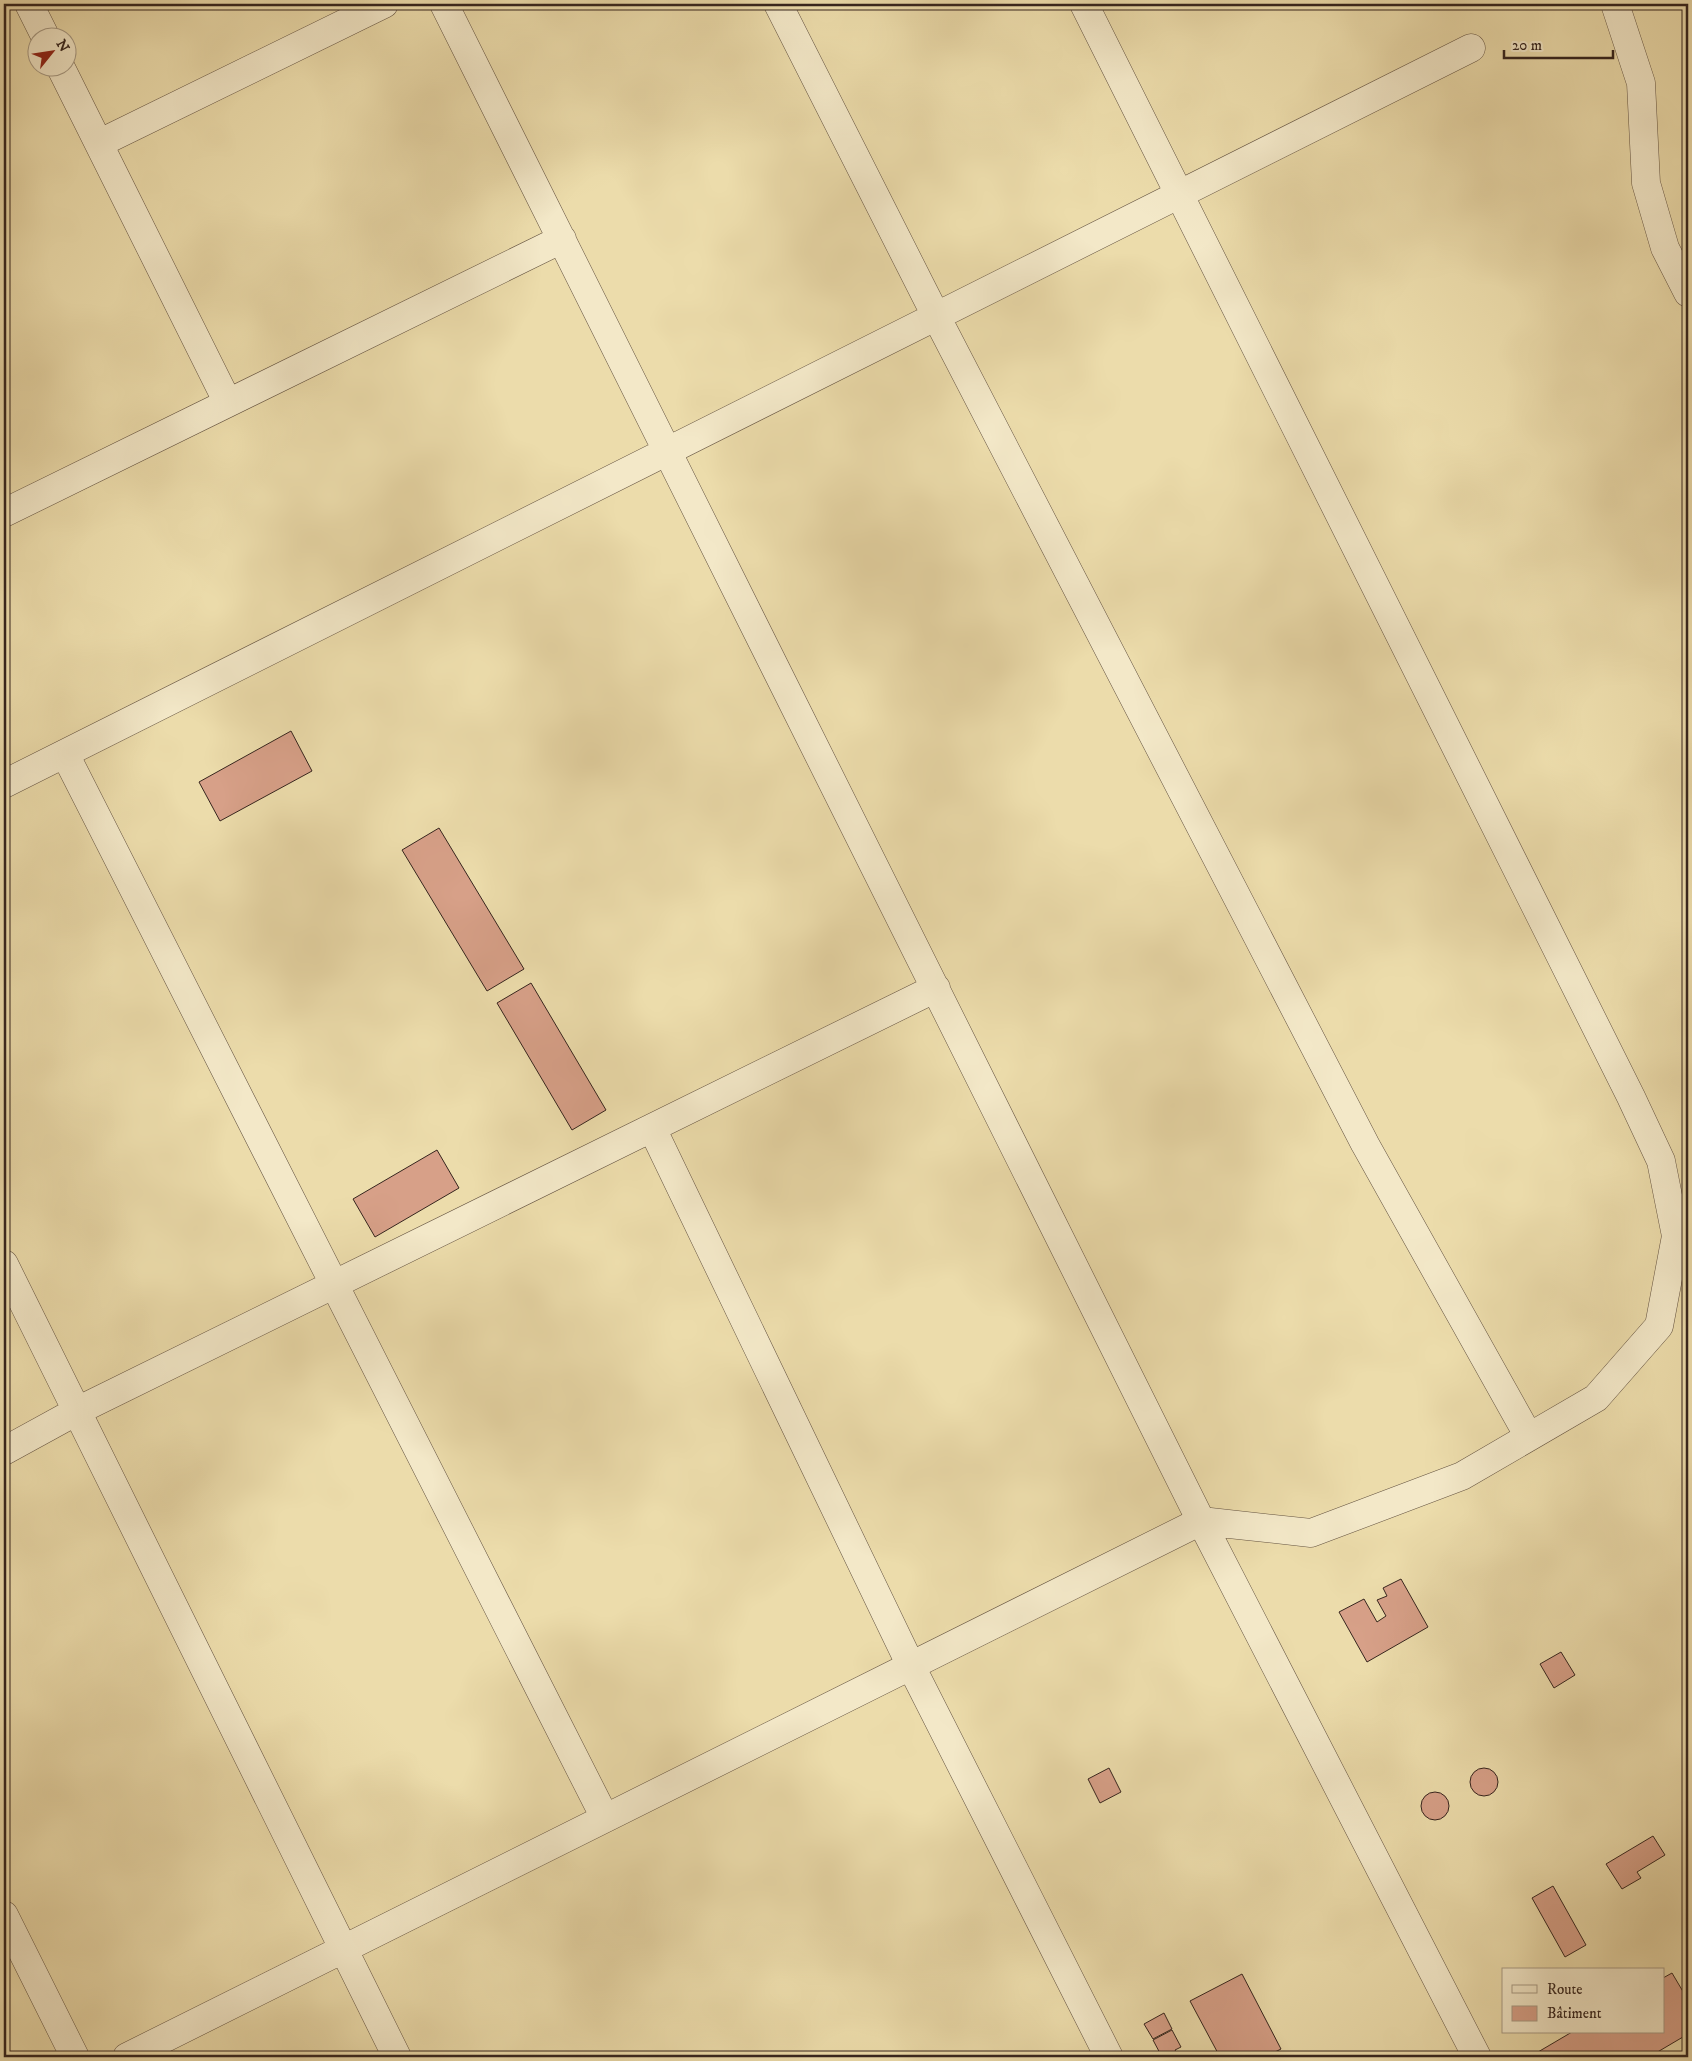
<svg xmlns="http://www.w3.org/2000/svg" width="1692" height="2061" font-family="'IM FELL DW Pica',serif">
<rect width="100%" height="100%" fill="#ecdcab"/>
<filter id="stains"><feTurbulence type="fractalNoise" baseFrequency=".004" numOctaves="4"/><feColorMatrix values="0 0 0 0 .2 0 0 0 0 .09 0 0 0 0 .02 0 0 0 .5 -.17"/></filter>
<radialGradient id="worn" r=".72"><stop offset=".6" stop-color="#630" stop-opacity="0"/><stop offset="1" stop-color="#630" stop-opacity=".3"/></radialGradient>
<path fill="#d7a088" stroke="#36251e" d="M291 731 312 771 220 821 199 782Z
M439 828 524 969 487 991 402 850Z
M531 983 606 1110 572 1130 497 1003Z
M437 1150 459 1188 375 1237 353 1199Z
M1401 1579 1428 1627 1367 1662 1339 1612 1364 1599 1377 1622 1386 1616 1377 1600 1387 1596 1383 1588Z
M1561 1652 1575 1675 1554 1688 1540 1664Z
M1470 1782a14 14 0 1 1 28 0a14 14 0 1 1-28 0Z
M1109 1768 1121 1792 1100 1803 1088 1779Z
M1421 1806a14 14 0 1 1 28 0a14 14 0 1 1-28 0Z
M1653 1836 1665 1855 1637 1872 1641 1878 1622 1889 1606 1864Z
M1553 1886 1586 1945 1565 1957 1532 1898Z
M1672 1973 1688 2000V2034L1649 2057H1542L1538 2052 1572 2032H1663V1978Z
M1242 1974 1281 2049 1265 2057H1220L1190 2001Z
M1164 2013 1172 2029 1153 2039 1144 2024Z
M1172 2030 1181 2047 1175 2050 1179 2057H1162L1153 2040Z"/>
<g fill="none" stroke-linecap="round" stroke-linejoin="round">
<defs>
<path id="minor" d="M29 4 46 38
M444 4 1201 1521 1477 2057
M778 4 936 316 1365 1144 1529 1437
M1615 4 1641 83 1646 183 1665 248 1688 293
M61 68 228 403
M100 143 384 4
M4 513 562 239
M65 754 605 1818
M4 784 1471 48
M652 1128 911 1666 1109 2057
M4 1264 397 2057
M4 1451 77 1411 936 988
M4 1915 75 2057
M127 2057 1201 1521 1311 1533 1462 1476 1596 1398 1659 1326 1676 1236 1661 1161 1631 1097 1084 4"/>
</defs>
<use href="#minor" stroke="#645341" stroke-width="29"/>
<use href="#minor" stroke="#f3e8c8" stroke-width="28"/>
</g>
<rect width="1692" height="2061" fill="none" stroke="#ecdcab" stroke-width="20"/>
<rect x="5" y="5" width="1682" height="2051" fill="none" stroke="#36251e" stroke-width="2.5"/>
<rect x="10" y="10" width="1672" height="2041" fill="none" stroke="#36251e"/>
<rect x="1502" y="1968" width="162" height="65" fill="#f3e8c8" stroke="#a79a84"/>
<rect x="1512" y="1985" width="25" height="8" fill="#f3e8c8" stroke="#a79a84"/>
<text x="1547" y="1994" font-size="15" fill="#36251e">Route</text>
<rect x="1512" y="2006" width="25" height="15" fill="#d7a088" stroke="#a79a84"/>
<text x="1547" y="2018" font-size="15" fill="#36251e">Bâtiment</text>
<g transform="translate(52 52) rotate(60)"><circle r="24" fill="#f3e8c8" stroke="#a79a84"/>
<path d="M0-4L9 19L0 12L-9 19Z" fill="#8f2418"/>
<text y="-8" font-size="14" font-weight="bold" text-anchor="middle" fill="#36251e">N</text>
</g>
<path d="M1504 50v8h109v-8" fill="none" stroke="#36251e" stroke-width="2.5"/>
<text x="1512" y="50" font-size="15" fill="#36251e" stroke="#f3e8c8" stroke-width="4" paint-order="stroke">20 m</text>
<rect width="100%" height="100%" filter="url(#stains)"/>
<rect width="100%" height="100%" fill="url(#worn)"/>
</svg>
